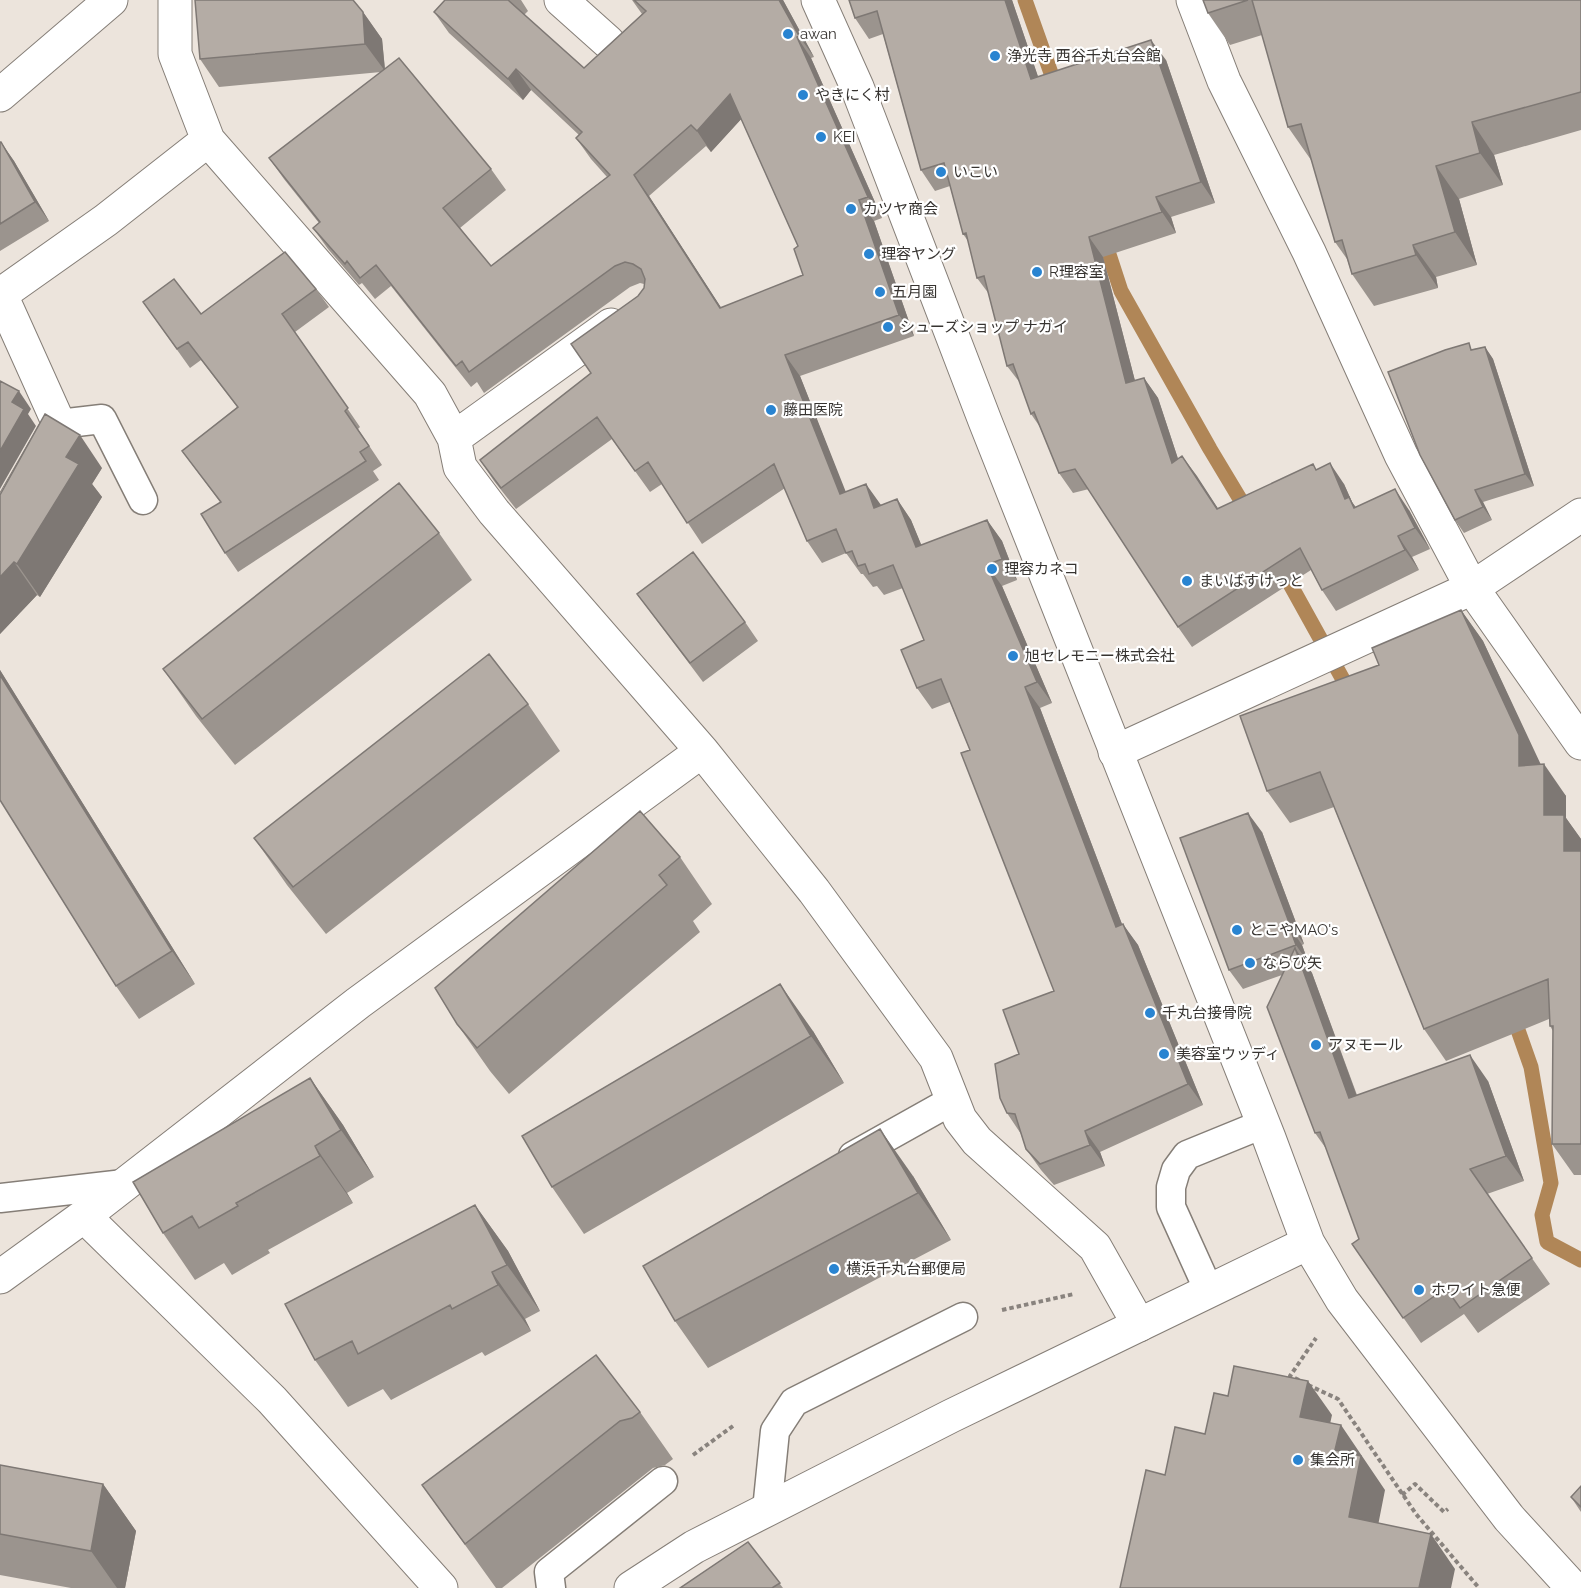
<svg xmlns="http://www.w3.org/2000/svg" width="1581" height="1588" font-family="Raleway,'Noto Sans JP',sans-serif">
<rect width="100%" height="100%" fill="#ece4dc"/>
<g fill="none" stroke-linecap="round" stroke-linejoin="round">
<path stroke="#b08657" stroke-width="15" d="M1025 0 1057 90
M1103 236 1121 291 1210 449 1249 514
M1280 566 1351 694
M1512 1013 1531 1067 1551 1183 1542 1215 1547 1242 1581 1260"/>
<defs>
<path id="lane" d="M59 424 102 419 143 500
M853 1156 953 1100
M0 1198 124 1184
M1209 1291 1171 1207V1187L1176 1170 1187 1155 1263 1124
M767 1510 775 1431 794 1402 963 1317
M551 1588 549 1572 663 1481"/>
<path id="street" d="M175 0V54L208 140 430 394 454 438 460 467 494 512 702 751 814 891 936 1058 960 1119 977 1141 1095 1247 1139 1325
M561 0 608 42
M1193 0 1224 81 1309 252 1401 455 1472 588 1581 743
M0 95 111 0
M0 295 106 220 208 140
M454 438 611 325
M0 527 59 424 1 295
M1115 752 1472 588 1581 515
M84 1216 272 1400 441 1588
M0 1277 84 1216 358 1003 702 751"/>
<path id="secondary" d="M818 0 857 87 985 421 1269 1138 1308 1243 1342 1300 1509 1518 1573 1588
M631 1588 694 1547 951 1416 1308 1243"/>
</defs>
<use href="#lane" stroke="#857e77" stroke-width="31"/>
<use href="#street" stroke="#857e77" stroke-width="35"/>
<use href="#secondary" stroke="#857e77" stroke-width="35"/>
<path stroke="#89837e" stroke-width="4" stroke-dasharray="4.5 3" stroke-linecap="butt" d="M1002 1310 1074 1294
M1299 1380 1290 1376 1316 1338
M1308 1385 1338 1399 1416 1514 1479 1588
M693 1455 733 1426
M1402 1495 1415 1484 1444 1512 1448 1509"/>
<use href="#lane" stroke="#fff" stroke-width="28"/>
<use href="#street" stroke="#fff" stroke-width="33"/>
<use href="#secondary" stroke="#fff" stroke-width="33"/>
</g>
<path fill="#9b948e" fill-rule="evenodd" d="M445 0H521L528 11 524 15 584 68 642 14 632 0H783L814 57 811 58 882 218 874 221 914 336 800 376 845 492 881 505 897 499 911 520 921 545 987 520 1002 541 1017 580 1002 586 1052 703 1040 708 1122 924 1138 945 1203 1105 1100 1152 1105 1166 1054 1185 1041 1170 1026 1149 1021 1134 1007 1113 1019 1054 1054 991 970 750 950 702 932 709 917 688 924 640 903 588 884 595 877 586 873 587 863 574H861L846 553 822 563 807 541 785 488 702 544 662 484 650 492 612 439 516 509 494 481 480 460 591 373 638 296 644 288V284L640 283 630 287 484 393 477 382 471 387 391 286 375 299 362 283 359 285 328 249 313 228 319 223 284 179 269 158 381 72 219 87 200 59 363 12 382 39 385 69 491 169 506 190 460 228 491 266 607 177 591 159 576 138 579 135 531 90 523 100 449 33 434 12ZM741 119 798 246 803 275 721 308 649 196 706 146 711 152Z
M849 0H1012L1038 77 1166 60 1215 203 1171 217 1176 233 1103 257 1135 381 1144 378 1158 398 1178 459 1182 456 1218 509 1316 470 1344 484 1352 502 1356 508 1409 510 1430 549 1412 557 1419 570 1336 611 1322 590 1311 570 1192 647 1178 627 1089 489 1073 493 1059 473 1040 427 1031 414 1021 384 1007 366 989 294 977 278 968 241 963 234 950 186 935 191 921 170 883 34 869 39 855 18Z
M1203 0H1581V130L1494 155 1503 185 1459 199 1477 265 1436 277 1438 288 1374 306 1352 274 1347 259 1335 242 1312 159 1311 160 1288 127 1262 35 1230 45 1208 13Z
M0 142 14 161 49 221 0 251Z
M316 289 329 307 295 332 360 427 358 429 382 465 373 471 379 480 238 572 225 553 220 502 182 451 237 407 201 360 190 368 143 302 201 314Z
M1485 347 1493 359 1534 486 1483 502 1492 520 1464 533 1455 520 1474 349Z
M102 468 92 484 102 497 40 597 37 595 0 634V495Z
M439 533 472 580 235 765 196 716 163 669Z
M637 594 745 622 758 641 703 682Z
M1461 610 1483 641 1540 765 1566 796V818L1581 839V1175H1574L1552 1144 1553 1031 1550 1026 1549 1019 1446 1061 1424 1029 1334 807 1290 823 1267 791 1379 665Z
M0 670 195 984 139 1019 116 986 0 800Z
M528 704 560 751 326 934 287 885 254 838Z
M1262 832 1304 944 1302 945 1309 964 1307 965 1312 973 1357 1095 1488 1081 1524 1181 1487 1194 1550 1284 1478 1333 1464 1314 1421 1343 1352 1244 1359 1239 1327 1150 1315 1133 1282 975 1243 989 1229 970Z
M680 857 712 904 693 921 700 932 509 1094 490 1071 457 1024Z
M813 1031 844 1083 584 1234 552 1187Z
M310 1078 343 1125 374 1177 347 1193 353 1203 268 1250 270 1253 232 1275 224 1263 195 1280 163 1233Z
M913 1176 951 1240 708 1368 675 1321Z
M475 1205 508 1251 540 1311 525 1319 531 1331 485 1356 482 1352 391 1400 383 1389 348 1407 315 1360Z
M640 1412 673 1459 665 1465 653 1468 502 1588H496L422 1485Z
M0 1465 103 1484 136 1531 125 1588H71L0 1575Z
M1581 1486V1512L1571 1497Z
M748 1542 783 1588H680Z"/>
<path fill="#7e7874" d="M779 0H783L814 57 799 36Z
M1005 0H1012L1046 100 1031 79Z
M363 12 382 39 385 71 365 44Z
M797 37 811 58 882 218 868 197Z
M1151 40 1166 60 1215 203 1201 182Z
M516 69 531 90 523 100 508 79Z
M730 94 745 115 711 152 697 131Z
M1472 122 1494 155 1503 185 1480 153Z
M1 142 14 161 49 221 35 202Z
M1436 166 1459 199 1477 265 1455 232Z
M634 175 649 196 735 329 720 308Z
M1156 197 1171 217 1176 233 1162 212Z
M859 200 874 221 914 336 899 315Z
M1089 237 1103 257 1141 404 1126 383Z
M1413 245 1436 277 1438 288 1416 255Z
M1485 347 1493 359 1534 486 1525 474Z
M785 355 800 376 855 515 840 494Z
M1144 378 1158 398 1186 483 1172 463Z
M19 391 31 409 28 414 36 426 0 489V451L12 402Z
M80 435 102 468 92 484 102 497 40 597 17 564 66 457Z
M1182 456 1197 476 1232 530 1217 509Z
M1330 463 1344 484 1352 502 1363 517 1345 499Z
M866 484 881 505 874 508Z
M1395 489 1409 510 1430 549 1415 528Z
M1475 490 1483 502 1492 520 1483 507Z
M897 499 911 520 931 568 916 547Z
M987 520 1002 541 1017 580 1002 559Z
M1398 536 1412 557 1419 570 1405 550Z
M14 562 37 595 0 634V577Z
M987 565 1002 586 1052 703 1037 682Z
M1461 610 1483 641 1542 767 1519 766Z
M0 670 195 984 172 951 0 675Z
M1025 687 1040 708 1131 948 1116 927Z
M1544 764 1566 796V818L1581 839V876L1564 851 1544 815Z
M1248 813 1262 832 1304 944 1290 925Z
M1123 924 1138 945 1203 1105 1188 1084Z
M1289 926 1302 945 1309 964 1296 945Z
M1295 948 1312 973 1367 1124 1349 1098Z
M780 984 813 1031 844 1083 811 1036Z
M1470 1055 1488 1081 1524 1181 1506 1156Z
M310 1078 343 1125 374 1177 341 1130Z
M880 1129 913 1176 951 1240 918 1193Z
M1085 1131 1100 1152 1105 1166 1090 1145Z
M315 1146 347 1193 353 1203 320 1156Z
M475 1205 508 1251 540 1311 507 1265Z
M492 1272 525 1319 531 1331 498 1285Z
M1308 1381 1332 1415 1324 1451 1300 1417Z
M1341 1425 1385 1490 1373 1551 1349 1517 1335 1450Z
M103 1484 136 1531 125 1588H117L91 1551Z
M1431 1534 1455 1569 1451 1588H1419Z"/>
<path fill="#b4aca5" stroke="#7e7874" stroke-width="1.5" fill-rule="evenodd" d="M195 0H353L363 12 365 44 200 59Z
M445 0H508L584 68 646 11 634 0H779L799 36 797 37 868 197 859 200 899 315 785 355 840 494 866 484 874 508 897 499 916 547 987 520 1002 559 987 565 1037 682 1025 687 1116 927 1123 924 1188 1084 1085 1131 1090 1145 1040 1164 1026 1149 1015 1114 1007 1113 1000 1098 995 1064 1019 1054 1003 1010 1054 991 961 753 970 750 941 679 917 688 901 650 924 640 893 565 869 574 865 564 858 566 852 551 846 553 836 529 807 541 774 464 687 523 648 462 635 471 597 417 501 488 480 460 591 373 571 344 638 296 644 288 645 279 641 269 633 264 625 262 615 266 469 372 462 361 456 366 376 265 360 278 347 261 345 264 313 228 320 222 269 158 399 58 491 169 443 208 491 266 610 175 576 138 582 132 516 69 508 79 434 12ZM730 94 798 246 794 249 803 275 720 308 634 175 691 125 697 131Z
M849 0H1005L1031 79 1151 40 1201 182 1156 197 1162 212 1089 237 1126 383 1144 378 1172 463 1182 456 1217 509 1313 464 1316 470 1330 463 1345 499 1349 497 1354 508 1395 489 1415 528 1398 536 1405 550 1322 590 1300 548 1178 627 1075 469 1059 473 1034 412 1031 414 1013 364 1007 366 984 276 977 278 966 233 963 234 944 163 921 170 877 11 855 18Z
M1203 0H1248L1208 13Z
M1252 0H1581V92L1472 122 1480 153 1436 166 1455 232 1413 245 1416 255 1352 274 1342 240 1335 242 1301 124 1288 127Z
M0 142H1L35 202 0 224Z
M285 252 316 289 282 314 348 408 345 411 369 446 360 452 366 461 225 553 201 514 221 502 182 451 238 407 188 342 177 349 143 302 174 279 201 314Z
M1469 343 1471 350 1485 347 1525 474 1475 490 1483 507 1455 520 1420 455 1388 372 1445 350Z
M0 381 19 391 12 402 24 409 0 451Z
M45 414 80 435 66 457 79 464 17 564 14 562 0 577V495Z
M399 483 439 533 202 719 163 669Z
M693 552 745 622 690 663 637 594Z
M1461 610 1519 735V766L1544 764V815H1564V851H1581V1144H1552L1553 1026H1550L1548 979 1424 1029 1320 772 1267 791 1240 716 1379 665 1372 648Z
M489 654 528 704 293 887 254 838Z
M0 675 172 951 116 986 0 800Z
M640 811 680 857 659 875 667 885 477 1048 457 1024 435 988Z
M1248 813 1290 925 1289 926 1296 945 1229 970 1180 838Z
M1295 948 1349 1098 1470 1055 1506 1156 1470 1169 1532 1258 1460 1308 1446 1288 1403 1318 1352 1244 1359 1239 1320 1132 1315 1133 1267 1007Z
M780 984 811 1036 552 1187 522 1136Z
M310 1078 341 1130 315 1146 320 1156 236 1203 238 1206 199 1228 192 1216 163 1233 133 1182Z
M880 1129 918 1193 675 1321 643 1266Z
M475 1205 507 1265 492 1272 498 1285 452 1309 450 1305 358 1354 352 1341 315 1360 285 1304Z
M596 1355 640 1412 632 1418 620 1421 465 1544 422 1485Z
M1234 1366 1308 1381 1300 1417 1341 1425 1335 1450 1361 1456 1349 1517 1431 1534 1419 1588H1120L1146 1470 1165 1475 1175 1427 1205 1434 1214 1393 1228 1396Z
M0 1465 103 1484 91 1551 0 1534Z
M1581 1486V1507L1571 1497Z
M748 1542 780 1583 772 1588H680Z"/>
<g fill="#2984d1" stroke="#fff" stroke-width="2">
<circle cx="788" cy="34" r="6"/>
<circle cx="995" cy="56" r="6"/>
<circle cx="803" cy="95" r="6"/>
<circle cx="821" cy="137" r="6"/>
<circle cx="941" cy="172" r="6"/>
<circle cx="851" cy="209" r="6"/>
<circle cx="869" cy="254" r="6"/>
<circle cx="1037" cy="272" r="6"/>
<circle cx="880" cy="292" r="6"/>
<circle cx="888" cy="327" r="6"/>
<circle cx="771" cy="410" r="6"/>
<circle cx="992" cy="569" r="6"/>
<circle cx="1187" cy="581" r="6"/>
<circle cx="1013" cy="656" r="6"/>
<circle cx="1237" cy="930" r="6"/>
<circle cx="1250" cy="963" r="6"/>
<circle cx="1150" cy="1013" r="6"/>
<circle cx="1316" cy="1045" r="6"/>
<circle cx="1164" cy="1054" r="6"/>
<circle cx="834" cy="1269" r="6"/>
<circle cx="1419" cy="1290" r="6"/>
<circle cx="1298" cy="1460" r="6"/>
</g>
<g text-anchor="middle" stroke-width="4.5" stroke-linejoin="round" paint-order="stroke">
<g font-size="15" fill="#373431" stroke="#fff" text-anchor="start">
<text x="800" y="39">awan</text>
<text x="1007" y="61">浄光寺 西谷千丸台会館</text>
<text x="815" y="100">やきにく村</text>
<text x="833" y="142">KEI</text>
<text x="953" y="177">いこい</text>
<text x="863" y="214">カツヤ商会</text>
<text x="881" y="259">理容ヤング</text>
<text x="1049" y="277">R理容室</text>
<text x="892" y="297">五月園</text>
<text x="900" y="332">シューズショップ ナガイ</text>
<text x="783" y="415">藤田医院</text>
<text x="1004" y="574">理容カネコ</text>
<text x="1199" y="586">まいばすけっと</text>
<text x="1025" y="661">旭セレモニー株式会社</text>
<text x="1249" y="935">とこやMAO's</text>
<text x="1262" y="968">ならび矢</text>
<text x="1162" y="1018">千丸台接骨院</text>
<text x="1328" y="1050">アヌモール</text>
<text x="1176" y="1059">美容室ウッディ</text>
<text x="846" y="1274">横浜千丸台郵便局</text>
<text x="1431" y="1295">ホワイト急便</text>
<text x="1310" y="1465">集会所</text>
</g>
</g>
</svg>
